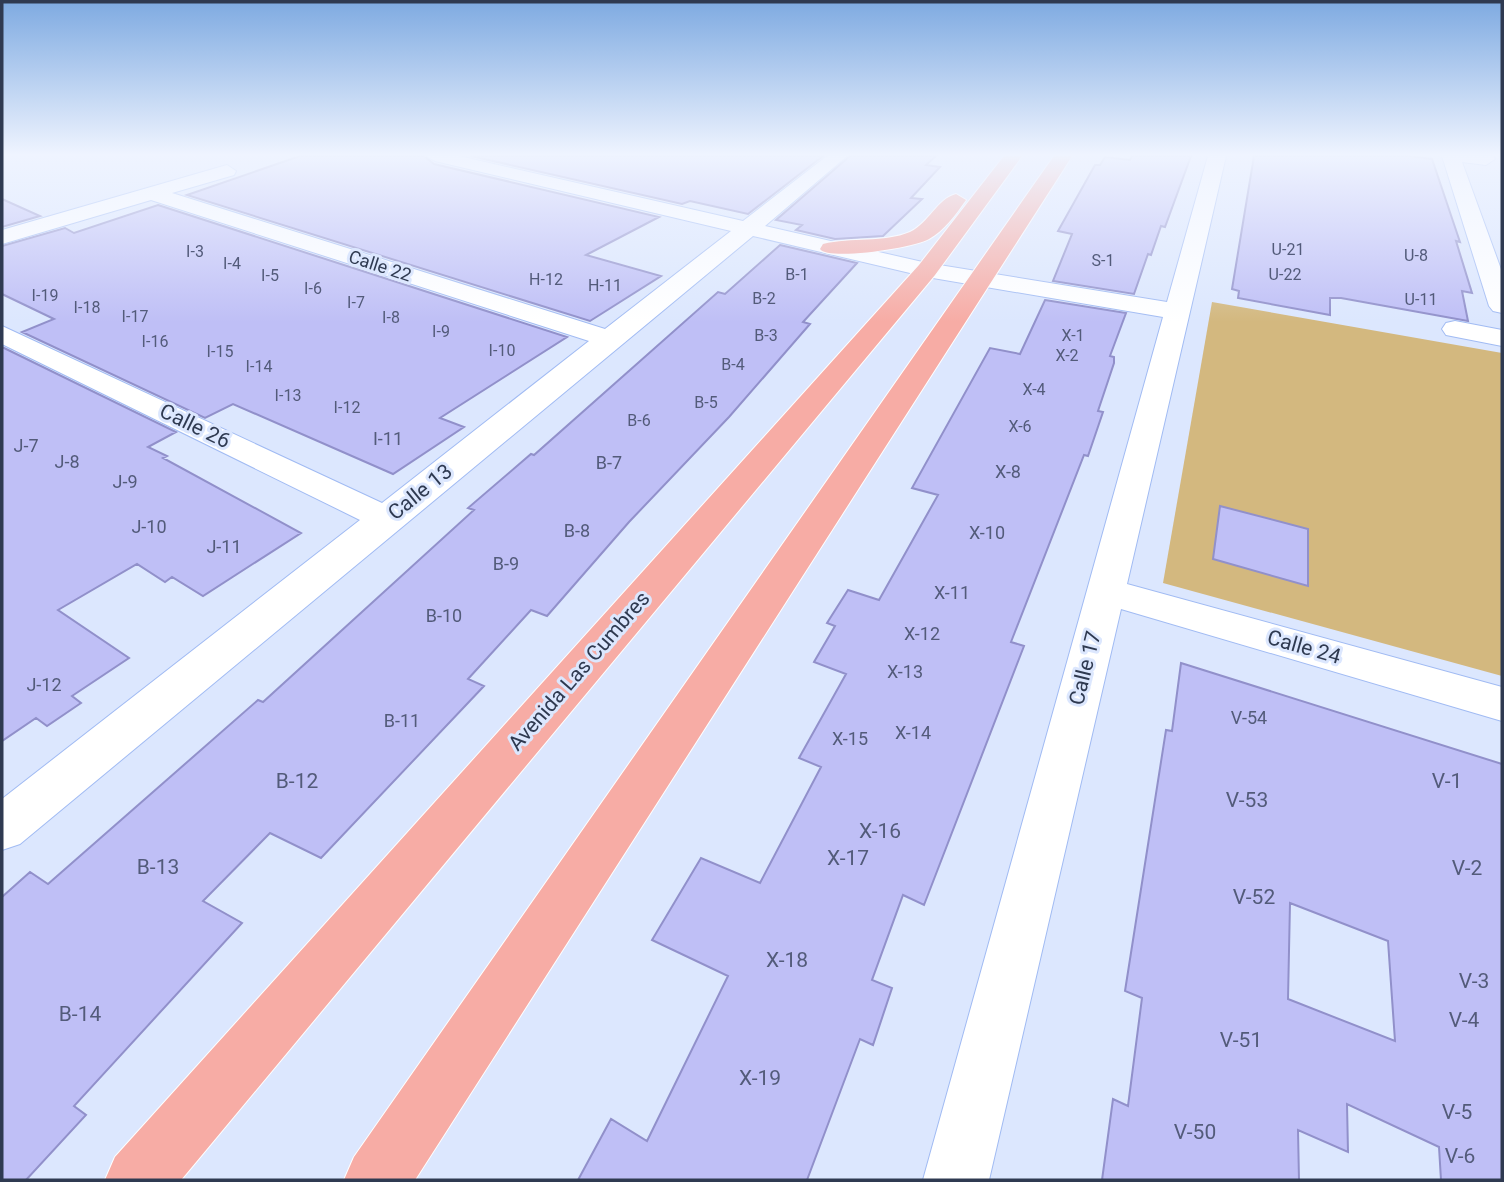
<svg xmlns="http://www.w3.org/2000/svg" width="1504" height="1182" font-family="Roboto,sans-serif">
<rect width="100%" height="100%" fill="#dce7fe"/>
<path fill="#d3b87f" d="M1212 302 1502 353V676L1163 583Z"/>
<path fill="#bfbff6" stroke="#9190ca" stroke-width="2" fill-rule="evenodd" d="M300 156H424L434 164 659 217 586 255 661 276 590 321 187 195Z
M471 156H823L748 214 690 201 682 204Z
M850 156H936L926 165 940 167 911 198 922 199 883 236 835 239 796 230 802 225 776 220Z
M1132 156H1191L1165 227 1161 226 1151 255 1148 254 1134 294 1053 281 1072 234 1058 231 1095 165H1100L1105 157 1130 160Z
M1254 156H1409L1432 159 1460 242 1456 241 1472 293 1462 291 1468 321 1341 298H1330V315L1238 298 1239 291 1232 289Z
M2 199 40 216 2 227Z
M158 205 567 337 440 418 464 427 393 474 233 404 205 418 22 332 54 319 2 294V246L65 228 74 233Z
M780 245 857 263 803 322 810 324 729 417 629 522 547 616 531 610 468 679 484 686 321 858 270 833 203 901 242 923 74 1106 86 1115 26 1180H2V897L30 872 48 884 258 700 263 702 474 510 468 508 531 454 534 455 718 292 725 294Z
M1045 300 1126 313 1110 356 1114 357V363L1098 411 1103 412 1088 456 1084 455 1011 642 1024 646 924 905 903 895 872 980 892 988 873 1045 860 1039 807 1180H578L611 1119 647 1141 728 976 652 940 701 858 760 883 821 767 799 758 846 674 814 662 835 626 827 623 848 590 879 600 938 495 912 488 990 348 1020 354Z
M2 347 176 432 148 447 167 456 163 458 301 533 203 596 172 577 165 582 137 564 58 610 129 658 72 696 81 703 47 726 36 718 2 741Z
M1220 506 1308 529V586L1213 559Z
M1181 663 1502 764V1180H1441L1439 1147 1347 1104 1348 1152 1298 1130 1299 1180H1102L1113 1099 1128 1106 1142 998 1125 991 1166 730 1172 731ZM1290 903 1388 941 1395 1041 1288 999Z"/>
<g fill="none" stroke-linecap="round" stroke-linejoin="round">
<defs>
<path id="street" d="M426 156H459L743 221 827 156H847L765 226 927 263 1167 302 1208 156H1226L1127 584 1502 687V721L1121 609 989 1180H923L1163 317 927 277 753 236 20 844 2 850V799L360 520 2 344V326L382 503 589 341 151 200 2 244V230L227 165 236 171 234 175 172 193 605 329 731 231 435 161Z
M1442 156H1493L1495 159 1486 165 1462 162 1502 272V313L1493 311 1489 306Z
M1455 321 1502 330V346L1446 335 1442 329 1446 323Z"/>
<path id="highway" d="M1004 156H1022L935 275 181 1180H105L115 1157 919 265Z
M1054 156H1072L415 1180H344L354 1157Z
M956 194 966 200C956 214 944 231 929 239 914 248 828 261 820 249L823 244C851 237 884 243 910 232 929 223 937 199 956 194Z"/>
</defs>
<use href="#street" stroke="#a1bbf3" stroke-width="2"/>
<use href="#highway" stroke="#fff" stroke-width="2"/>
<use href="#street" fill="#fff" fill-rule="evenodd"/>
<use href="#highway" fill="#f7aca5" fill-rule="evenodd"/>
</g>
<linearGradient id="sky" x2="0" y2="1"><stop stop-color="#7eaae1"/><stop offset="0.48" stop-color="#eff4ff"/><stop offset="1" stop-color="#eff4ff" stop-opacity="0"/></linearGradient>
<rect width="1504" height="322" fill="url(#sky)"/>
<g text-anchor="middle" stroke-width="6" stroke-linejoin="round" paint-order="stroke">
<g font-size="16" fill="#535b7a">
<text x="1288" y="255">U-21</text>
<text x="195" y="257">I-3</text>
<text x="1416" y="261">U-8</text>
<text x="1103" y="266">S-1</text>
<text x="232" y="269">I-4</text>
<text x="797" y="280">B-1</text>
<text x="1285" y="280">U-22</text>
<text x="270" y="281">I-5</text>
<text x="546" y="285">H-12</text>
<text x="605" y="291">H-11</text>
<text x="313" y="294">I-6</text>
<text x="45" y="301">I-19</text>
<text x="764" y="304">B-2</text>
<text x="1421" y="305">U-11</text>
<text x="356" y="308">I-7</text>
<text x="87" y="313">I-18</text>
<text x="135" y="322">I-17</text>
<text x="391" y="323">I-8</text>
<text x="441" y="337">I-9</text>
<text x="766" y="341">B-3</text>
<text x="1073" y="341">X-1</text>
<text x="155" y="347">I-16</text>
<text x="502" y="356">I-10</text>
<text x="220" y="357">I-15</text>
<text x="1067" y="361">X-2</text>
<text x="733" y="370">B-4</text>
<text x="259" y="372">I-14</text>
<text x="1034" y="395">X-4</text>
<text x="288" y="401">I-13</text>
<text x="706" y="408">B-5</text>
<text x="347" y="413">I-12</text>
<text x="639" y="426">B-6</text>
<text x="1020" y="432">X-6</text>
</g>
<g font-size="18" fill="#2f3a51" stroke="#dce7fe">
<text transform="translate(380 266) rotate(18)" y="6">Calle 22</text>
</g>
<g font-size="18" fill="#535b7a">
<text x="388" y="445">I-11</text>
<text x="26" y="452">J-7</text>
<text x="67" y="468">J-8</text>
<text x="609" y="469">B-7</text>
<text x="1008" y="478">X-8</text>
<text x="125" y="488">J-9</text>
<text x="149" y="533">J-10</text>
<text x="577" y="537">B-8</text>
<text x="987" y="539">X-10</text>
<text x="224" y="553">J-11</text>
<text x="506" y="570">B-9</text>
<text x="952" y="599">X-11</text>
<text x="444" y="622">B-10</text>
<text x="922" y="640">X-12</text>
<text x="905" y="678">X-13</text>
<text x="44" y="691">J-12</text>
<text x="1249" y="724">V-54</text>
<text x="402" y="727">B-11</text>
<text x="913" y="739">X-14</text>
<text x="850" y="745">X-15</text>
</g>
<g font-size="21" fill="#2f3a51" stroke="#dce7fe">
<text transform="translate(195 426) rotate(26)" y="7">Calle 26</text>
<text transform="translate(420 492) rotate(-39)" y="7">Calle 13</text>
<text transform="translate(1304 647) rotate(16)" y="7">Calle 24</text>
<text transform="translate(1085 668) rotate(-76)" y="7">Calle 17</text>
<text transform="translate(579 671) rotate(-49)" y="7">Avenida Las Cumbres</text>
</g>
<g font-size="21" fill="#535b7a">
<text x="297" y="788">B-12</text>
<text x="1447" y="788">V-1</text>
<text x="1247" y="807">V-53</text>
<text x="880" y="838">X-16</text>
<text x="848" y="865">X-17</text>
<text x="158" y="874">B-13</text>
<text x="1467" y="875">V-2</text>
<text x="1254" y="904">V-52</text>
<text x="787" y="967">X-18</text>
<text x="1474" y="988">V-3</text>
<text x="80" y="1021">B-14</text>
<text x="1464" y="1027">V-4</text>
<text x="1241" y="1047">V-51</text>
<text x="760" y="1085">X-19</text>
<text x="1457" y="1119">V-5</text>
<text x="1195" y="1139">V-50</text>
<text x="1460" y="1163">V-6</text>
</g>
</g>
<rect width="1504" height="1182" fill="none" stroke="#2f3a51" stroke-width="7"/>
</svg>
